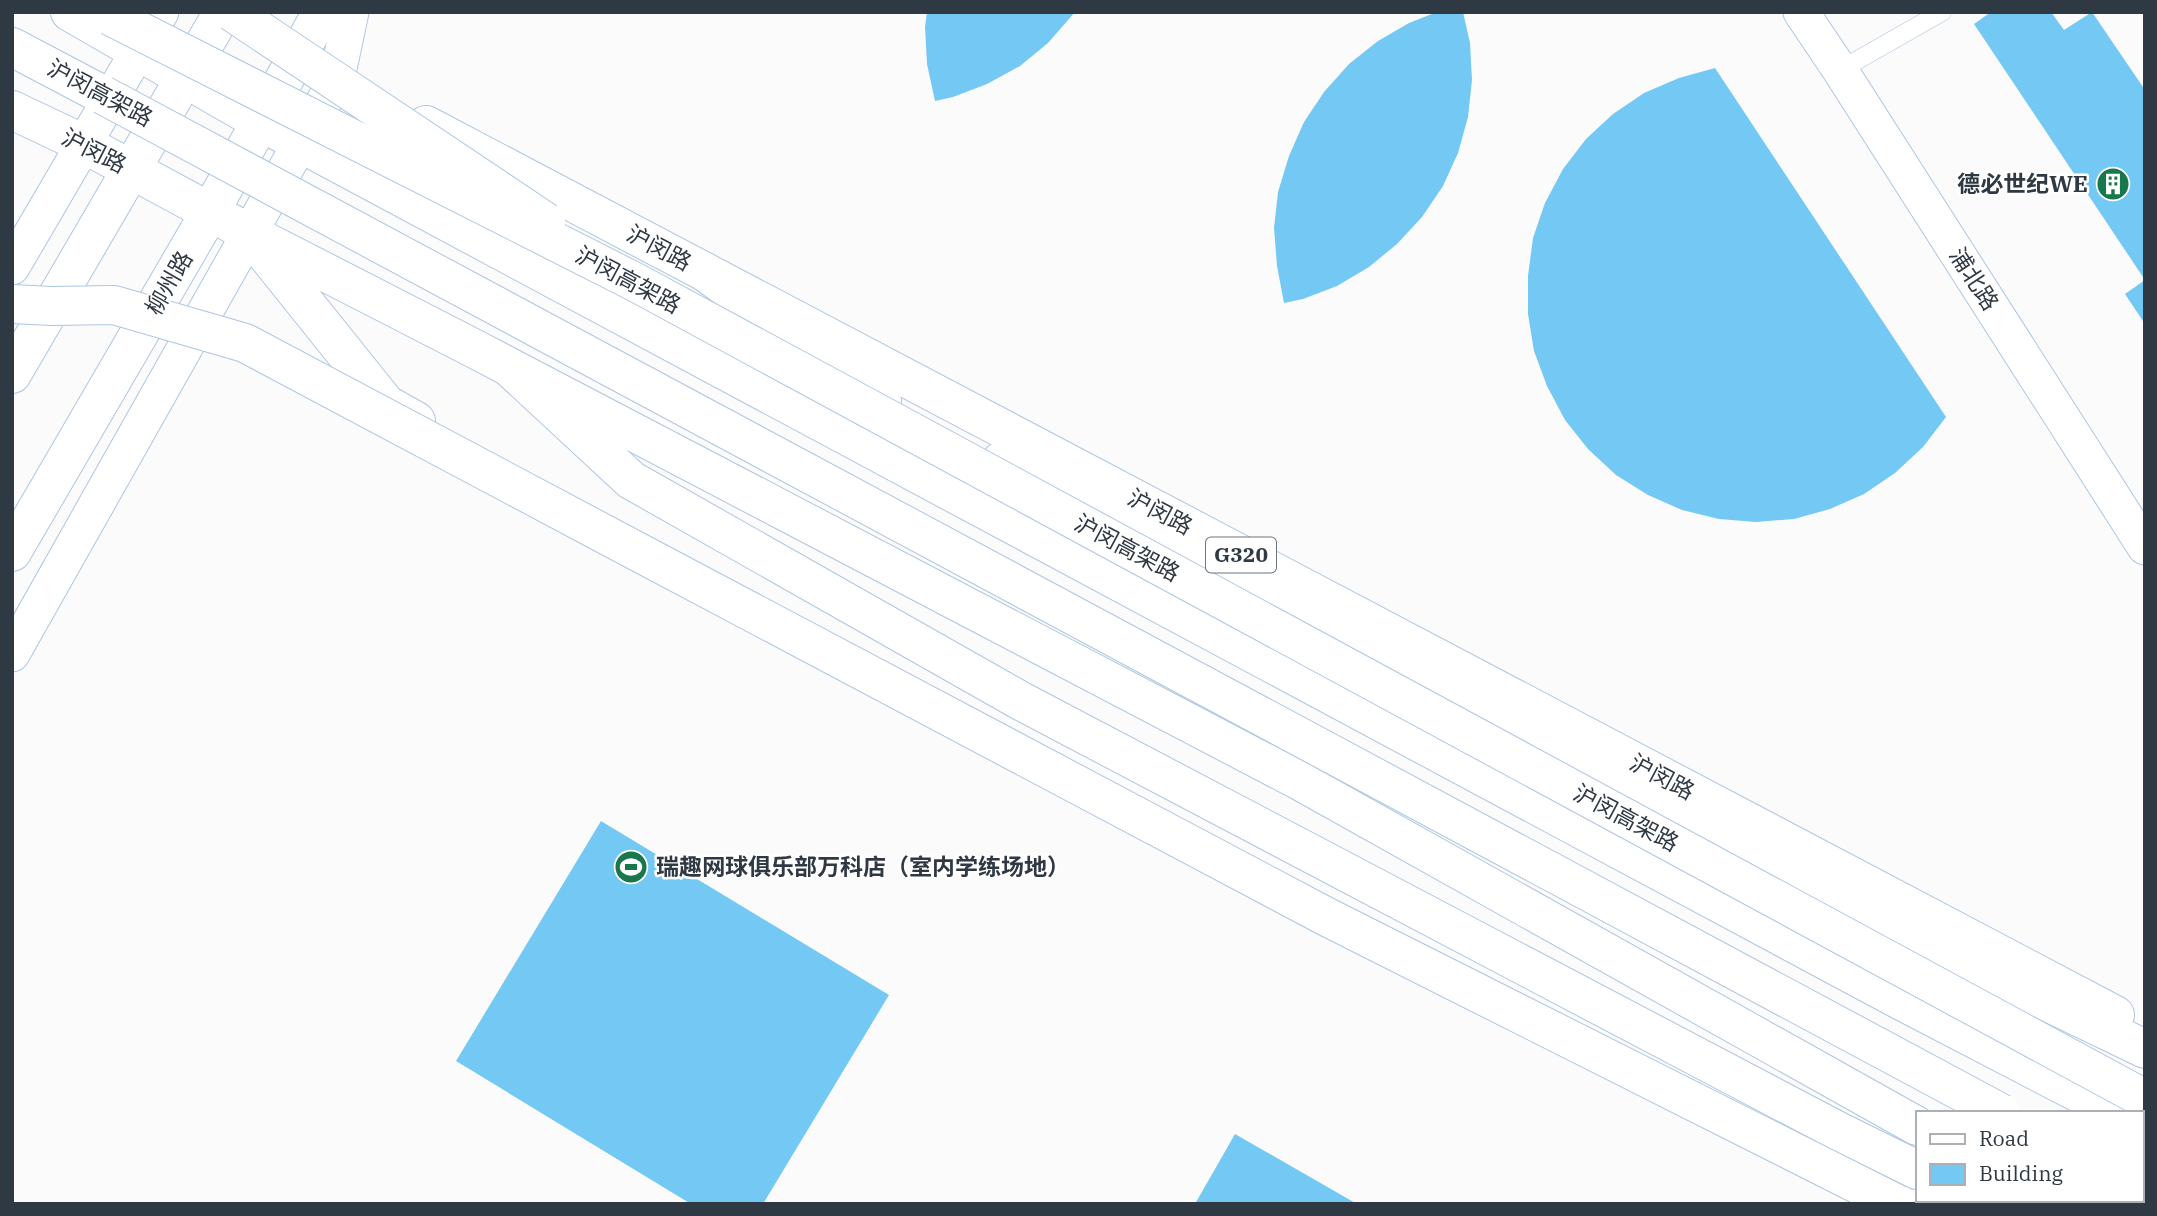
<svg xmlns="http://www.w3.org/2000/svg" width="2157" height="1216" font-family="'IBM Plex Serif','Noto Sans SC',serif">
<rect width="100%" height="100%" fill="#fbfbfb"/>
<path fill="#73c8f4" d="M927 12H1075L1048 43 1020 66 987 84 953 97 935 101 927 64 925 27Z
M1437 12H1463L1470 43 1472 80 1468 117 1458 153 1443 186 1422 217 1397 244 1369 267 1337 286 1303 299 1284 303 1277 266 1274 228 1278 192 1289 156 1304 122 1324 92 1349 64 1378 41 1409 23Z
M1991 12H2051L2064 30 2092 12 2145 90V280L1974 24Z
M1715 68 1946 417 1923 447 1895 473 1864 494 1830 509 1794 519 1756 522 1719 519 1682 510 1648 495 1616 475 1588 449 1565 420 1547 386 1534 351 1528 314V276L1533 238 1545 203 1563 169 1586 139 1613 114 1644 93 1679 78Z
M2145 280V324L2125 294Z
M601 821 889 995 763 1204H691L456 1061Z
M1235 1134 1357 1204H1195Z"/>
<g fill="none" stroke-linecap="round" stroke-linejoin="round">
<defs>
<path id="service" d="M1840 70 1942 12"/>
<path id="minor" d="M1801 12 1840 70 2145 547
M12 267 161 12
M12 654 337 78 351 12"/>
<path id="tertiary" d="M12 374 223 12
M12 552 210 212 322 12"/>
<path id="primary" d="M70 12 261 122 1898 999 2117 1113
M12 110 84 144 249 233 473 348 1300 781 1917 1126
M426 125 2115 1015
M257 243 386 404 416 421
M2141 1125 2145 1127
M2049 1200 2056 1204"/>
<path id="trunk" d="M12 47 103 95
M705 272 882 401
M680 346 798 379
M509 367 631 480 1021 701 1840 1132 1917 1170
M1001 461 1096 507 1881 922 2145 1049
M2141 1188 2145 1190
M1980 1200 1987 1204"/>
</defs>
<use href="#service" stroke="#adc6e2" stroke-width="19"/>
<use href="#minor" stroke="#adc6e2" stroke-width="37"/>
<use href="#tertiary" stroke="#adc6e2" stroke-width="40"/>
<use href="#primary" stroke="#adc6e2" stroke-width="40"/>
<use href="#trunk" stroke="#adc6e2" stroke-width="40"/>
<use href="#service" stroke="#fff" stroke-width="18"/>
<use href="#minor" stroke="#fff" stroke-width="35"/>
<use href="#tertiary" stroke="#fff" stroke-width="38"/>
<use href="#primary" stroke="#fff" stroke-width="38"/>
<use href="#trunk" stroke="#fff" stroke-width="38"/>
<defs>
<path id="secondary-bridge" d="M232 12 546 222
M12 304 52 306 114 305 245 343 625 545"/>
<path id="trunk-bridge" d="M110 16 635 282 2145 1099
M103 95 2001 1113
M625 545 1327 917 1897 1204"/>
</defs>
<use href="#secondary-bridge" stroke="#adc6e2" stroke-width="40" stroke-linecap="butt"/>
<use href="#trunk-bridge" stroke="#adc6e2" stroke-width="40" stroke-linecap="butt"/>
<use href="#secondary-bridge" stroke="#fff" stroke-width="38"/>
<use href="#trunk-bridge" stroke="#fff" stroke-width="38"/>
</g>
<defs>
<symbol id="building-disc" viewBox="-11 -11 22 22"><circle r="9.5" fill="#1a764c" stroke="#fff"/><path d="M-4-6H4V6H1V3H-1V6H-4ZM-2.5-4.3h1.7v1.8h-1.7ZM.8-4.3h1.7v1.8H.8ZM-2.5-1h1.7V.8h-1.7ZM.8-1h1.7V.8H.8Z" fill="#fff"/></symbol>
<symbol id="stadium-disc" viewBox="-11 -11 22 22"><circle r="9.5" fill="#1a764c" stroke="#fff"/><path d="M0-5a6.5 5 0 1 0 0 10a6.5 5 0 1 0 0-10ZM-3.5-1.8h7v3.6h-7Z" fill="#fff"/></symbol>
</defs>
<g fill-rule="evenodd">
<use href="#building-disc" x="2094" y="165" width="38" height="38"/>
<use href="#stadium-disc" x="612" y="848" width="38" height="38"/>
</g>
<g text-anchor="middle" stroke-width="5" stroke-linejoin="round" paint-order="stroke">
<rect fill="#fff" stroke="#6d747c" stroke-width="2" x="1206" y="537.5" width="70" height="35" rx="5"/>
<g font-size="21" font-weight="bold" fill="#2f3944">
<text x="1241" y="562">G320</text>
</g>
<g font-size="23" fill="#2f3944" stroke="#fff">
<text transform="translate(100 93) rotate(28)" y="8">沪闵高架路</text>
<text transform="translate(94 151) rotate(27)" y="8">沪闵路</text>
<text transform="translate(659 248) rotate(28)" y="8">沪闵路</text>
<text transform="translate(1974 279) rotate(57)" y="8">浦北路</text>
<text transform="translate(628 280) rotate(28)" y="8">沪闵高架路</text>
<text transform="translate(169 283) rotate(-60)" y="8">柳州路</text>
<text transform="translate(1160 512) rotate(28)" y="8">沪闵路</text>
<text transform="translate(1127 548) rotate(28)" y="8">沪闵高架路</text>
<text transform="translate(1662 777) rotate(28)" y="8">沪闵路</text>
<text transform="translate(1626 818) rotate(28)" y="8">沪闵高架路</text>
</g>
<g font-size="23" font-weight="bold" fill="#2f3944" stroke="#fff" text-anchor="end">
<text x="2088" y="192">德必世纪WE</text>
<text x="656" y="875" text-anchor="start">瑞趣网球俱乐部万科店（室内学练场地）</text>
</g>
</g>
<rect width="2157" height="1216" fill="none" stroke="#2f3944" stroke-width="28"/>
<rect x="1916" y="1111" width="228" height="91" fill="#ffffff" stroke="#acb0b4" stroke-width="2"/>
<rect x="1930" y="1134" width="35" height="10" fill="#ffffff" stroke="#acb0b4" stroke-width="2"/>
<text x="1979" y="1146" font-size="21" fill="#2f3944">Road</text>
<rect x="1930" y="1164" width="35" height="21" fill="#73c8f4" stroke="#acb0b4" stroke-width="2"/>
<text x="1979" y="1181" font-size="21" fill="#2f3944">Building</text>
</svg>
